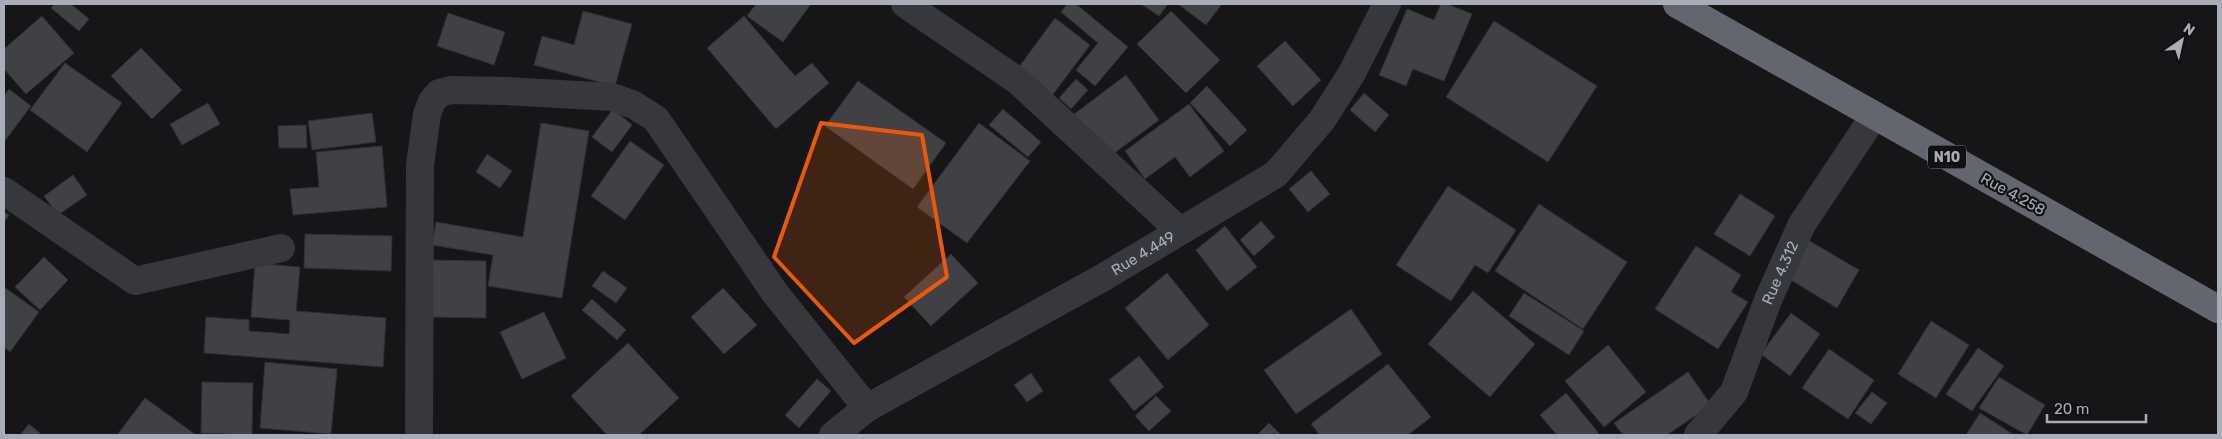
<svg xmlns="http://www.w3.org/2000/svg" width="2222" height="439" font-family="Rubik,sans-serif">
<rect width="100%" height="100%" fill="#161618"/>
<path fill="#404145" stroke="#303034" d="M55 4H71L89 19 79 31 51 8Z
M756 4H811L783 42 747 16Z
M1067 4H1076L1128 47 1095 86 1076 70 1098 43 1061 12Z
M1141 4H1168L1159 16Z
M1178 4H1222L1206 25Z
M1441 4H1447L1472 14 1444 81 1413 69 1406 86 1379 75 1407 9 1434 20Z
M583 11 632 24 615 86 534 65 542 36 574 45Z
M1171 11 1220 60 1186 93 1137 44Z
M448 13 505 32 494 65 437 46Z
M42 16 74 53 26 94 4 69V49Z
M744 16 795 76 812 63 829 83 776 129 707 48Z
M1055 18 1090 45 1051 97 1016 71Z
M1494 21 1597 86 1548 162 1446 97Z
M1285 41 1321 80 1293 106 1257 66Z
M141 48 182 90 152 119 111 76Z
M65 63 122 103 87 152 30 110Z
M1126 75 1159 120 1094 168 1061 124Z
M1076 79 1088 90 1071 109 1059 98Z
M858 81 946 143 913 189 825 126Z
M1207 86 1247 130 1230 146 1190 103Z
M9 89 31 106 4 142V96Z
M1364 93 1389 115 1375 132 1350 110Z
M208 103 220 124 182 145 170 124Z
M1189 104 1224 151 1190 177 1175 157 1145 179 1125 151Z
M613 109 632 125 612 152 592 137Z
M1003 109 1041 142 1028 157 989 125Z
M372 113 376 142 312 150 308 121Z
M541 123 589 131 562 298 488 286 493 255 432 245 436 222 523 237Z
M979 123 1030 161 967 243 917 207Z
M306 125 307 148H279L278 126Z
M630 141 664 165 625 220 591 196Z
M382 146 387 207 293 215 290 189 319 187 316 152Z
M487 154 512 171 500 188 476 172Z
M1311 171 1330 194 1308 212 1289 189Z
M73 175 87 195 58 215 44 196Z
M1448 186 1516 230 1488 273 1475 265 1451 301 1396 265Z
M1740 194 1775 216 1750 256 1714 234Z
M1539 204 1627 262 1583 329 1495 271Z
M4 212 9 215 4 222Z
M1261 221 1275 237 1254 256 1240 240Z
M1225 226 1257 267 1227 291 1196 250Z
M305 234 392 236 391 271 304 268Z
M1808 240 1859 270 1837 308 1786 277Z
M1696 246 1741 275 1731 292 1748 302 1718 349 1655 309Z
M951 254 978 283 931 326 904 297Z
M44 257 68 280 40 310 15 287Z
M429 260 486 261V318L428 317Z
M255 263 300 267 296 311 386 318 383 367 204 353 206 317 249 320V331L289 334 290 320 251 317Z
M603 271 627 288 616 303 592 286Z
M1167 273 1209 325 1168 360 1125 308Z
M4 287 39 312 10 352 4 347Z
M723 288 757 325 724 354 691 317Z
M1473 291 1535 344 1490 397 1428 344Z
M1524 293 1584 331 1569 355 1509 316Z
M592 299 626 330 617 340 582 310Z
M1351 309 1382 354 1296 414 1264 370Z
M544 312 566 358 522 379 500 332Z
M1791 313 1820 334 1790 376 1761 354Z
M1931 321 1969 345 1936 398 1898 374Z
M628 343 679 398 639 435H607L571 396Z
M1608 345 1646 392 1604 427 1565 381Z
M1978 348 2004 366 1972 411 1946 394Z
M1829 349 1874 380 1848 419 1802 388Z
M1139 356 1164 387 1134 411 1109 380Z
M265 362 337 369 331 434 260 428Z
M1388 364 1431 417 1408 435H1320L1311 424Z
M1688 372 1711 405 1667 435H1623L1614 423Z
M1031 373 1043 391 1027 402 1014 385Z
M1999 377 2045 405 2027 435 1979 408Z
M817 379 831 391 799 428 785 415Z
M202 382 253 383 252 435 201 433Z
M1872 392 1887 403 1871 424 1855 413Z
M1566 393 1600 435H1557L1540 415Z
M1156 396 1171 411 1149 431 1135 416Z
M145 398 196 435H117Z
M1980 413 2014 435H1966Z
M1269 423 1281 435H1257Z
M29 424 42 435H20Z"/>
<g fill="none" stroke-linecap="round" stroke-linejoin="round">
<g stroke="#37383d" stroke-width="28">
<path d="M905 4 1018 81 1180 231"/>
<path d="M4 191 135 281 281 248"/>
<path d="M419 435 420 165 427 114 432 101 439 93 451 90 506 91 612 97 634 105 656 119 775 293 867 408"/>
<path id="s1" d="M833 435 867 408 1102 278 1276 174 1322 120 1352 73 1387 4"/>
<path id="s2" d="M1698 435 1734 392 1768 300 1802 224 1874 116"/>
</g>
<path stroke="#63666e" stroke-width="28" d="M1677 4 2218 309"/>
</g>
<path fill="#e8590c" fill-opacity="0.2" stroke="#e8590c" stroke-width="4" stroke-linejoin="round" d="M821 123 922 135 947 277 854 343 774 257Z"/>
<g text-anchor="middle" stroke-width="4.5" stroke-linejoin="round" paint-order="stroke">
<rect fill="#111113" stroke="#7b7e86" stroke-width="1" x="1928" y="145.5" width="38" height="23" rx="4"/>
<g font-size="14" font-weight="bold" fill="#a8adb8">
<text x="1947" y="162">N10</text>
</g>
<g font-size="15" fill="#a8adb8" stroke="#111113">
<text transform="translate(2013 194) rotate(29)" y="5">Rue 4.258</text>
<text dy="5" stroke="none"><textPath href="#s1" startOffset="360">Rue 4.449</textPath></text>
<text dy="5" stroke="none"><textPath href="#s2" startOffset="184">Rue 4.312</textPath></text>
</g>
</g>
<rect width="2222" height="439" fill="none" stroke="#a8adb8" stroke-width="10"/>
<g transform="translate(2182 40) rotate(34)" stroke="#111113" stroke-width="4" paint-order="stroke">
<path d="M0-4L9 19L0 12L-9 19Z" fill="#a8adb8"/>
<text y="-8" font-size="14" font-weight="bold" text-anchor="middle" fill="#a8adb8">N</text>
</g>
<path d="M2047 414v8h99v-8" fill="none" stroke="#a8adb8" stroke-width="2.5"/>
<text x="2054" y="414" font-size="15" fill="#a8adb8" stroke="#111113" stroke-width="4" paint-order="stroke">20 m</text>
</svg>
